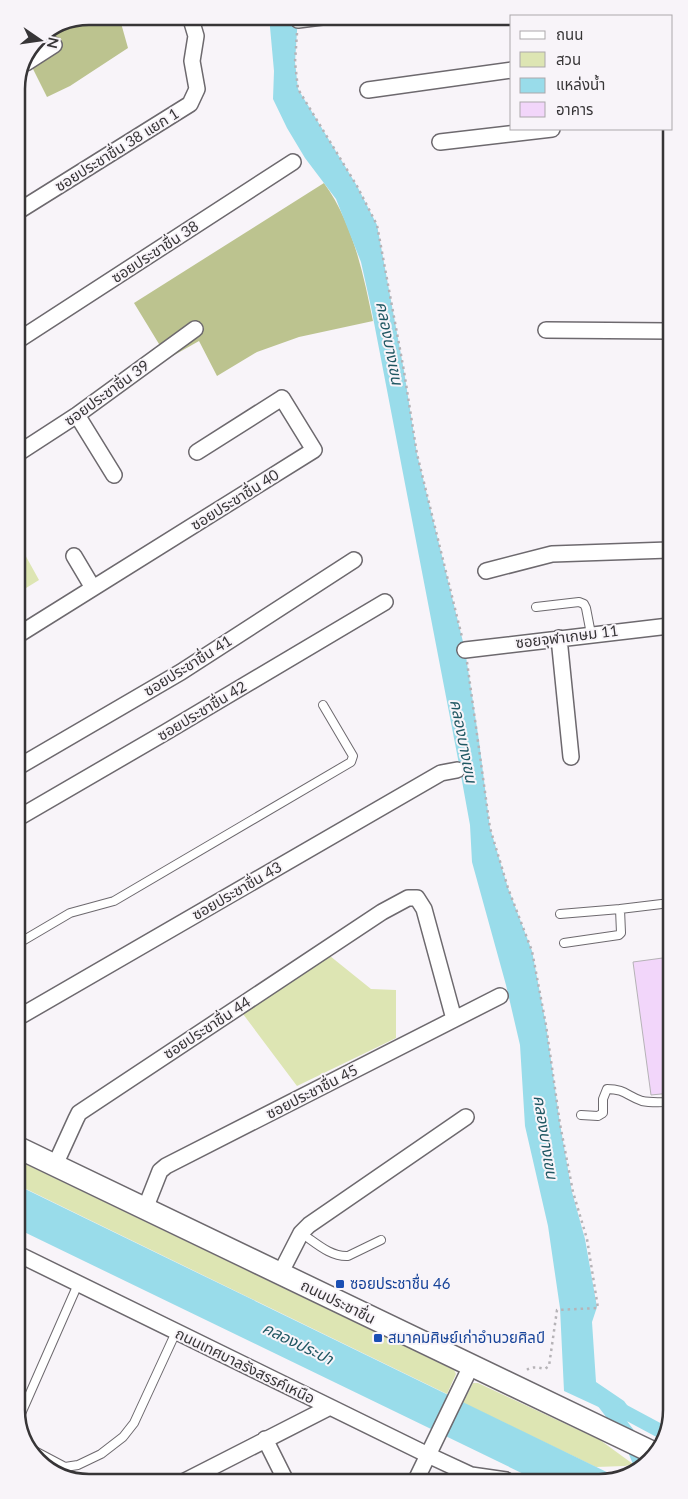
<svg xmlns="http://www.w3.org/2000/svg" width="688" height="1499" font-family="Lato,'Noto Sans Thai',sans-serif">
<rect width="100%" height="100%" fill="#f8f4f9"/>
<path fill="#dde5b3" d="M18 542 39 580 18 593Z
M330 956 371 989 396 990V1038L297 1086 243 1014Z
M19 1161 454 1370 456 1374 447 1394 20 1186Z
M473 1383H478L600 1440 633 1464 625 1466 596 1467 463 1403Z"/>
<path fill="#bcc38f" d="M89 16H119L128 48 70 86 47 97 28 59 38 37Z
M324 183C353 223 363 273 373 321L299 337 257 352 217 376 199 341 169 358 159 344 134 303Z"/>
<path fill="#99dcea" d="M269 16H298L295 62 298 89 357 186 377 225 404 371 417 454 465 650 479 741 490 828 508 888 532 951 546 1025 560 1124 572 1192 585 1239 597 1307 592 1322 596 1382 624 1401 644 1428 564 1391 560 1308 548 1226 525 1126 520 1045 506 985 472 862 470 825 458 759 371 307 361 262 336 199 305 158 287 128 273 99 274 71Z
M19 1186 621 1479H534L20 1230Z"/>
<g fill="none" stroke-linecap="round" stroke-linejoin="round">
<path stroke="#99dcea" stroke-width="14" d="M602 1400 628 1434 641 1465
M623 1411 664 1433"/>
</g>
<path fill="#f2d6fa" stroke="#b5b2b6" d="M670 957 671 1093 651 1095 633 962Z"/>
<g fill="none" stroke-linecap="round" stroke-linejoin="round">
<defs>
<path id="service" d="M536 607 579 602 584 604 586 608 591 634
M560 914 620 909
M19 943 70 913 114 901 351 762 353 756 323 705
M564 943 619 935 621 933 620 909 670 903
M581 1115 598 1116 603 1113V1099L607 1089C625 1089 627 1096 642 1101 651 1103 661 1102 671 1102
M301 1233C315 1242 330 1257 348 1256L381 1240
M20 1416 78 1284
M31 1449 65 1467 78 1465 101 1454 123 1437 134 1423 176 1332"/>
<path id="minor" d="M298 20 330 16
M26 63 54 45
M368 90 512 70
M440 142 552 129
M17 212 190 104 197 89 192 61 196 36 190 16
M546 330 669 331
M17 341 293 162
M77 415 114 475
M17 454 77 415 195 329
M74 556 93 588
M486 571 552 554 669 550
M18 635 314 450 282 398 197 452
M559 638 571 757
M465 650 669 626
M18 767 181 672 354 560
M18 818 166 732 385 602
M19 1017 441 773 457 770
M55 1165 76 1119 79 1113 85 1109 382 912 408 898H417L424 909 454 1019
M145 1209 160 1171 166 1166 500 996
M20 1255 428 1455 471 1475 506 1480
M280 1274 301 1233 309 1225 466 1117
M265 1439 286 1481
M416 1480 471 1366
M183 1482 330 1407"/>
<path id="secondary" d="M19 1148 656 1454"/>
</defs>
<use href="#service" stroke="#6d696e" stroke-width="10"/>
<use href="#minor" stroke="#6d696e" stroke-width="18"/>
<use href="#secondary" stroke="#6d696e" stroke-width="24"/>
<path stroke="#b6b3b7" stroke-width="2.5" stroke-dasharray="2.5 4" stroke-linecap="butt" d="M297 33 295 62 298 89 357 186 377 225 404 371 417 454 462 637
M467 662 490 828 508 888 532 951 546 1025 560 1124 573 1192 587 1239 598 1308 557 1310 549 1366 545 1369C536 1367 531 1366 524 1372"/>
<use href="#service" stroke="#fff" stroke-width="8"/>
<use href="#minor" stroke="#fff" stroke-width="15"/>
<use href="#secondary" stroke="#fff" stroke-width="21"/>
</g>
<g fill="#1a4fb4" stroke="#f8f4f9" stroke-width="2">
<rect x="335" y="1279" width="10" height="10" rx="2.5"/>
<rect x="373" y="1333" width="10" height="10" rx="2.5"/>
</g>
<g text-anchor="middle" stroke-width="4" stroke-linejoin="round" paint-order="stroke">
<g font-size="15" fill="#373537" stroke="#f8f4f9">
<text transform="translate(117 150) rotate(-32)" y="5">ซอยประชาชื่น 38 แยก 1</text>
<text transform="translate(155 252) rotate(-33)" y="5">ซอยประชาชื่น 38</text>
<text transform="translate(107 393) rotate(-36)" y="5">ซอยประชาชื่น 39</text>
<text transform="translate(235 500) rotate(-32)" y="5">ซอยประชาชื่น 40</text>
<text transform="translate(567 637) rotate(-7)" y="5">ซอยจุฬาเกษม 11</text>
<text transform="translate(188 666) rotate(-32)" y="5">ซอยประชาชื่น 41</text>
<text transform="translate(202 711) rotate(-31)" y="5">ซอยประชาชื่น 42</text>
<text transform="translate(237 891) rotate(-30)" y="5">ซอยประชาชื่น 43</text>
<text transform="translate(207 1028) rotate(-33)" y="5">ซอยประชาชื่น 44</text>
<text transform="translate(312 1092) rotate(-27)" y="5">ซอยประชาชื่น 45</text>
<text transform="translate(338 1302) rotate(26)" y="5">ถนนประชาชื่น</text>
<text transform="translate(245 1366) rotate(26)" y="5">ถนนเทศบาลรังสรรค์เหนือ</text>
</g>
<g font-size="15" fill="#164399" stroke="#f8f4f9" text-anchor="start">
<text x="350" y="1289">ซอยประชาชื่น 46</text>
<text x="388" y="1343">สมาคมศิษย์เก่าอํานวยศิลป์</text>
</g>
<g font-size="16" font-style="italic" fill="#1f5762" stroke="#f8f4f9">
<text transform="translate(390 343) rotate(79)" y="6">คลองบางเขน</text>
<text transform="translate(464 741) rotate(79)" y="6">คลองบางเขน</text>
<text transform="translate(546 1137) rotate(81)" y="6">คลองบางเขน</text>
<text transform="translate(298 1343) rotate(26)" y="6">คลองประปา</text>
</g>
</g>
<path d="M0 0H688V1499H0ZM89 25H599A64 64 0 0 1 663 89V1410A64 64 0 0 1 599 1474H89A64 64 0 0 1 25 1410V89A64 64 0 0 1 89 25Z" fill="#f8f4f9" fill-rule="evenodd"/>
<path fill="none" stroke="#373537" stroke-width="2.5" d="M89 25H599A64 64 0 0 1 663 89V1410A64 64 0 0 1 599 1474H89A64 64 0 0 1 25 1410V89A64 64 0 0 1 89 25Z"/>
<rect x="510" y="15" width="162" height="115" fill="#f8f4f9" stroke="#aba8ab"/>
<rect x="520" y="31" width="25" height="8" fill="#ffffff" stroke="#aba8ab"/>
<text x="556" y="40" font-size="15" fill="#373537">ถนน</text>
<rect x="520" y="52" width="25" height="15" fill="#dde5b3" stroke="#aba8ab"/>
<text x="556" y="65" font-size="15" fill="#373537">สวน</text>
<rect x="520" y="78" width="25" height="15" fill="#99dcea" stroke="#aba8ab"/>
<text x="556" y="90" font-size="15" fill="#373537">แหล่งน้ำ</text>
<rect x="520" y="102" width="25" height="15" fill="#f2d6fa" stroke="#aba8ab"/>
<text x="556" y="115" font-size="15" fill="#373537">อาคาร</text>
<g transform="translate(40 40) rotate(103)" stroke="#f8f4f9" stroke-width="4" paint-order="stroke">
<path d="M0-4L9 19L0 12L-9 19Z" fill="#373537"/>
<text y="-8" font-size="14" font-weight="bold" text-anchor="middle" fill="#373537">N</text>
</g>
</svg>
